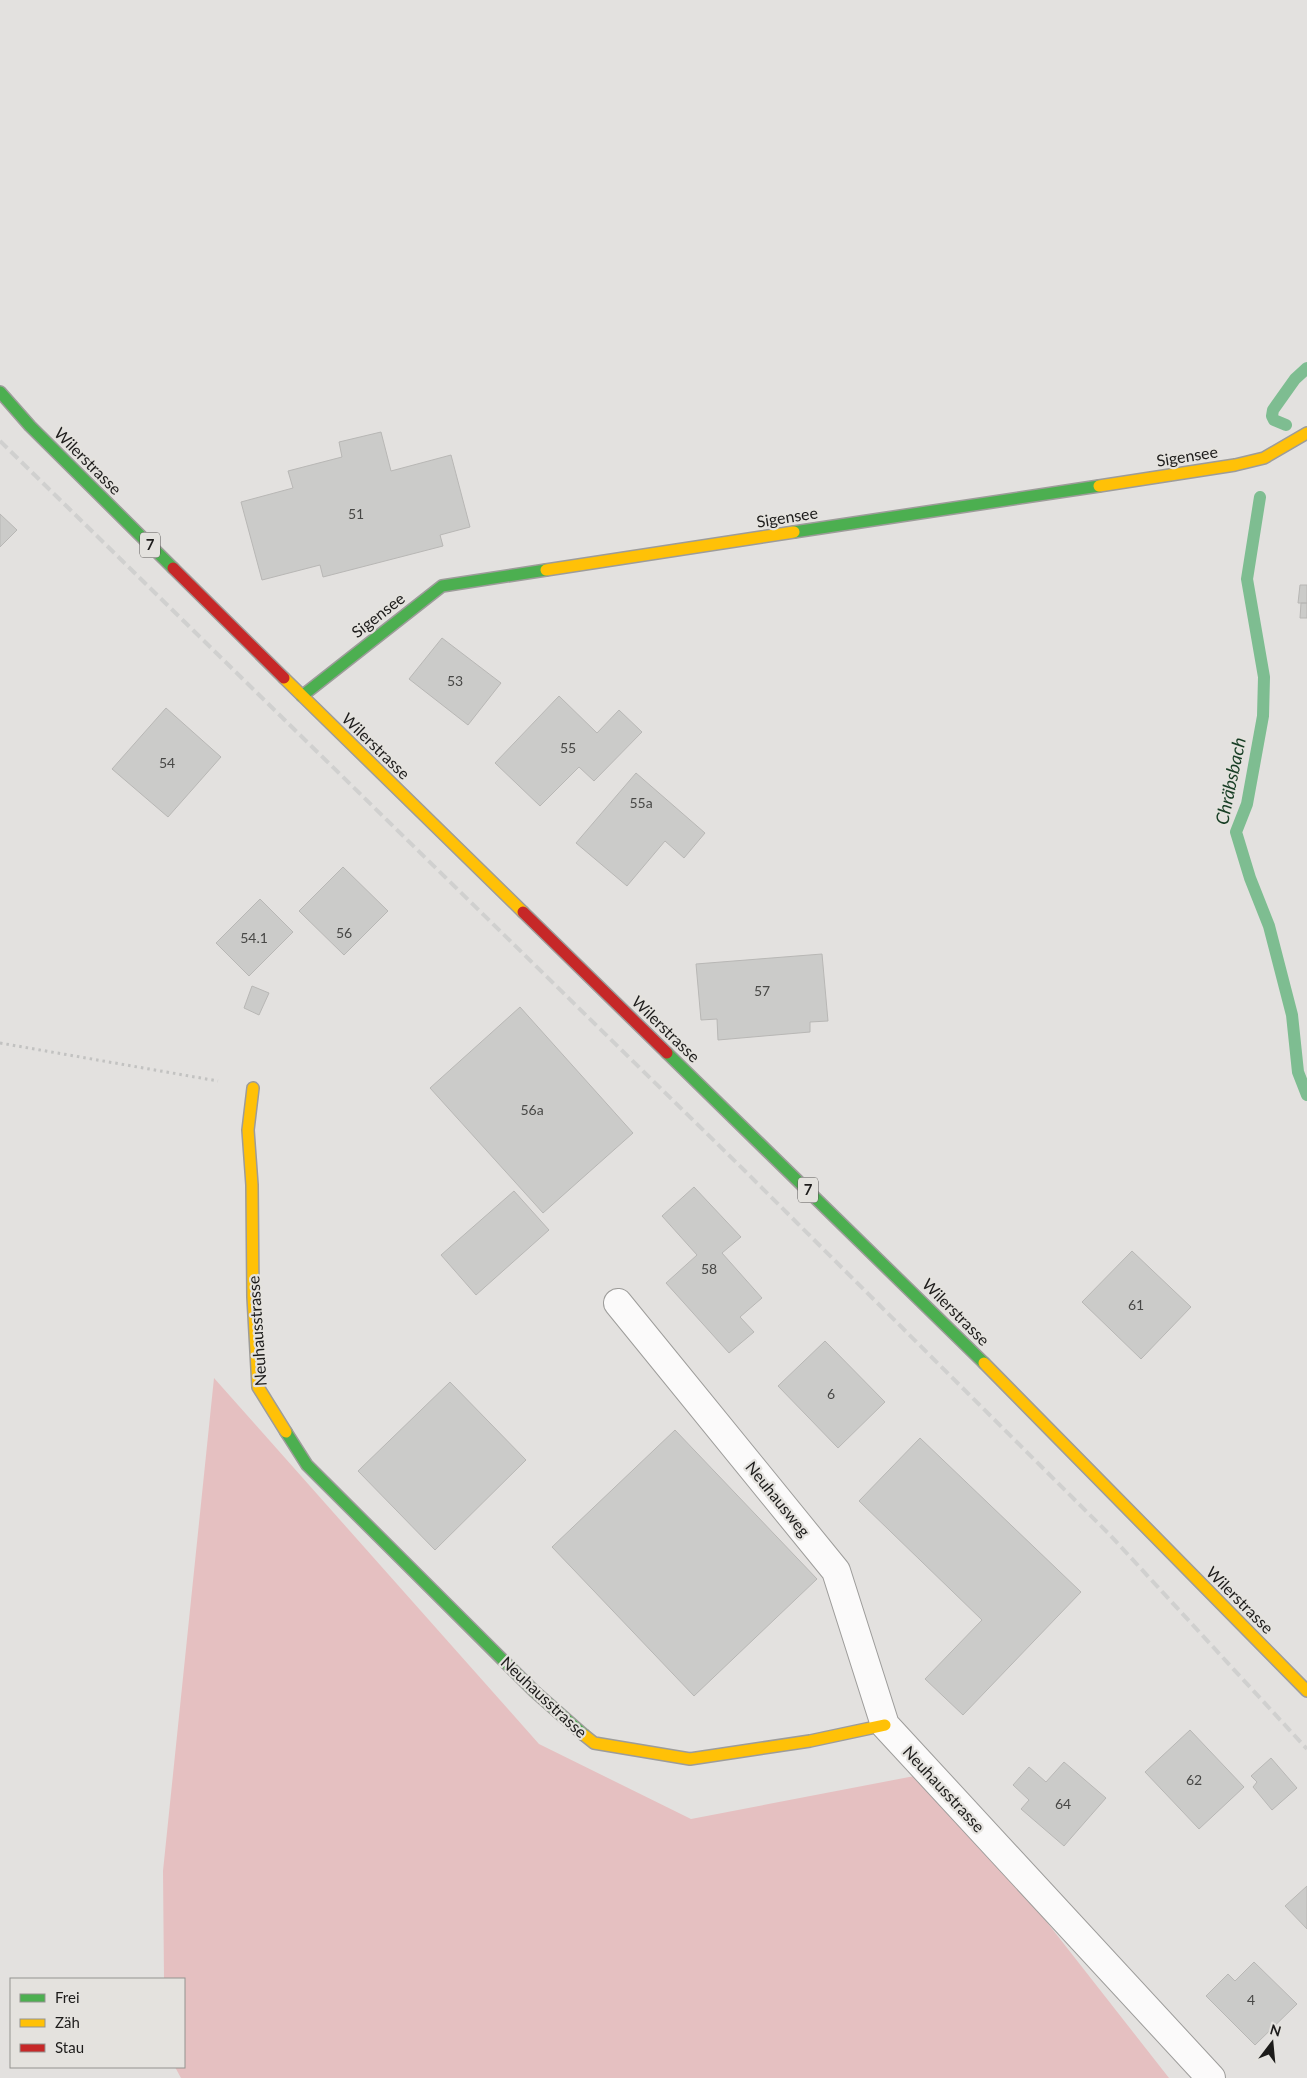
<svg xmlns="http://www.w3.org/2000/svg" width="1307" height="2078" font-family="Lato,sans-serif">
<rect width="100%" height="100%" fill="#e3e1df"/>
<path fill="#e5c0c1" d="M214 1378 539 1744 691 1819 930 1773 1169 2078H181L175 2067H184V1979H164L163 1871Z"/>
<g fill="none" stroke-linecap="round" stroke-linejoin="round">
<path stroke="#7ebd91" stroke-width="12" d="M1286 425 1274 420 1272 416 1273 410 1295 379 1307 368
M1260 497 1247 579 1264 677 1263 716 1247 804 1236 832 1250 878 1269 926 1292 1015 1298 1072 1307 1095"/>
</g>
<path fill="#cbcbc9" stroke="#b8b7b5" d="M381 432 391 471 451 455 470 527 440 535 443 546 323 577 320 565 262 580 241 502 293 488 288 471 342 457 339 442Z
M0 514 17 530 0 547Z
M1300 585H1307V603H1298Z
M1301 603H1307V618H1300Z
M442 638 501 683 468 725 409 679Z
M559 696 597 733 619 710 642 732 594 781 579 767 540 806 495 763Z
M166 708 221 757 168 817 112 769Z
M636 773 705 833 684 858 665 841 627 886 576 843Z
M343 867 388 911 344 955 299 911Z
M260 899 293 932 249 976 216 943Z
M822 954 828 1021 810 1022V1032L718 1040 717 1019 701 1020 696 964Z
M252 986 269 993 259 1015 244 1008Z
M520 1007 633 1133 543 1213 430 1088Z
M694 1187 741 1237 722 1253 762 1298 740 1317 754 1332 729 1353 666 1283 697 1255 662 1216Z
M514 1191 549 1230 476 1295 441 1255Z
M1132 1251 1191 1307 1141 1359 1082 1302Z
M825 1341 885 1402 838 1448 778 1386Z
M450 1382 526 1460 435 1550 358 1471Z
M675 1430 817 1579 694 1696 552 1547Z
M920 1438 1081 1592 963 1715 925 1679 982 1620 859 1501Z
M1190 1730 1244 1787 1199 1829 1145 1772Z
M1271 1758 1297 1788 1272 1810 1253 1787 1257 1782 1251 1776Z
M1064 1762 1106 1798 1064 1846 1021 1809 1029 1800 1013 1785 1029 1767 1046 1782Z
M1307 1886V1929L1285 1906Z
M1254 1962 1297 2004 1255 2045 1206 1996 1228 1974 1235 1981Z"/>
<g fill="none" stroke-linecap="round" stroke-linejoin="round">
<defs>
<path id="street" d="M618 1303 836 1571 885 1725 1211 2078"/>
<path id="fast" d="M0 392 30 426 173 568
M794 532 1099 486
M302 696 442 586 546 570
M667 1053 984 1363
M286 1432 307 1465 534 1691 584 1735"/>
<path id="slow" d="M1099 486 1235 465 1264 458 1307 433
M546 570 794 532
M284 678 523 912
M253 1088 248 1130 252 1185 253 1297 258 1387 286 1432
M984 1363 1307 1691
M584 1735 594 1743 690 1759 810 1741 885 1725"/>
<path id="jam" d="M173 568 284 678
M523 912 667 1053"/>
</defs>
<use href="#street" stroke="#9d9c9a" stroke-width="30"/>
<use href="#fast" stroke="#9d9c9a" stroke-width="14"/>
<use href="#slow" stroke="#9d9c9a" stroke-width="14"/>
<use href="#jam" stroke="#9d9c9a" stroke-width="14"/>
<path stroke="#c2c2c1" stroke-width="3" stroke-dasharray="2.5 4" stroke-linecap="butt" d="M0 1043 218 1081"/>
<use href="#street" stroke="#fbfafa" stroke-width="28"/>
<use href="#fast" stroke="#4caf50" stroke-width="11"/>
<use href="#slow" stroke="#ffc107" stroke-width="11"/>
<use href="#jam" stroke="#c62828" stroke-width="11"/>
<path stroke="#d0d0cf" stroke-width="4" stroke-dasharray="10 5" stroke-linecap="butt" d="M0 441 745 1171 1110 1535 1307 1749"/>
</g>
<g text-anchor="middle" stroke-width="4.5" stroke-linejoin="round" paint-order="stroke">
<g font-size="14" fill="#484846">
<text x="356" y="519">51</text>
<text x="455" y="686">53</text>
<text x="568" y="753">55</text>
<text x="167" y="768">54</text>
<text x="641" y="808">55a</text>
<text x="344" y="938">56</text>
<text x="254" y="943">54.1</text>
<text x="762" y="996">57</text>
<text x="532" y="1115">56a</text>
<text x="709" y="1274">58</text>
<text x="1136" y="1310">61</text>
<text x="831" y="1399">6</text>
<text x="1194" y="1785">62</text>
<text x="1063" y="1809">64</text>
<text x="1251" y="2005">4</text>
</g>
<g fill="#e4e2de" stroke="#595756" stroke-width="1">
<rect x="140" y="532.5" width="20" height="25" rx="4"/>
<rect x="798" y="1177.5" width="20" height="25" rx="4"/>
</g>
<g font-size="15" font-weight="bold" fill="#1d1c1b">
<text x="150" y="550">7</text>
<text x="808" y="1195">7</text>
</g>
<g font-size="16" fill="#1d1c1b" stroke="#e4e2de">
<text transform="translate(1187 456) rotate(-9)" y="6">Sigensee</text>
<text transform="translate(88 461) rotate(45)" y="6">Wilerstrasse</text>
<text transform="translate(787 517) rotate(-9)" y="6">Sigensee</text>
<text transform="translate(378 615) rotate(-38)" y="6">Sigensee</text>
<text transform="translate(376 746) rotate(44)" y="6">Wilerstrasse</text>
<text transform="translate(666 1029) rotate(44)" y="6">Wilerstrasse</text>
<text transform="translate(956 1312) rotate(45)" y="6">Wilerstrasse</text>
<text transform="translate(257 1331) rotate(-94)" y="6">Neuhausstrasse</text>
<text transform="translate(778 1499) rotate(51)" y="6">Neuhausweg</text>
<text transform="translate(1240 1600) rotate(45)" y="6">Wilerstrasse</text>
<text transform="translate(544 1697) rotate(43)" y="6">Neuhausstrasse</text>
<text transform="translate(944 1789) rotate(47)" y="6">Neuhausstrasse</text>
</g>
<g font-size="18" font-style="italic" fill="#173d24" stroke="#e4e2de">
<text transform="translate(1231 781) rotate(-78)" y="6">Chräbsbach</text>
</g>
</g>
<rect x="10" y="1978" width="175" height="90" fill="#e4e2de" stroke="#949390"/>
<rect x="20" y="1994" width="25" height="8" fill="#4caf50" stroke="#949390"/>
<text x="55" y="2003" font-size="15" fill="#1d1c1b">Frei</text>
<rect x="20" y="2019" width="25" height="8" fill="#ffc107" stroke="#949390"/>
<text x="55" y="2028" font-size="15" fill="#1d1c1b">Zäh</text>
<rect x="20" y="2044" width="25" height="8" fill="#c62828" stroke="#949390"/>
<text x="55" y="2053" font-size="15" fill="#1d1c1b">Stau</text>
<g transform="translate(1272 2043) rotate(16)" stroke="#e4e2de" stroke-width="4" paint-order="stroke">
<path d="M0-4L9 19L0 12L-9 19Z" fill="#1d1c1b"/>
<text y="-8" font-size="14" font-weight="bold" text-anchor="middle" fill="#1d1c1b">N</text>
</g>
</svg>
